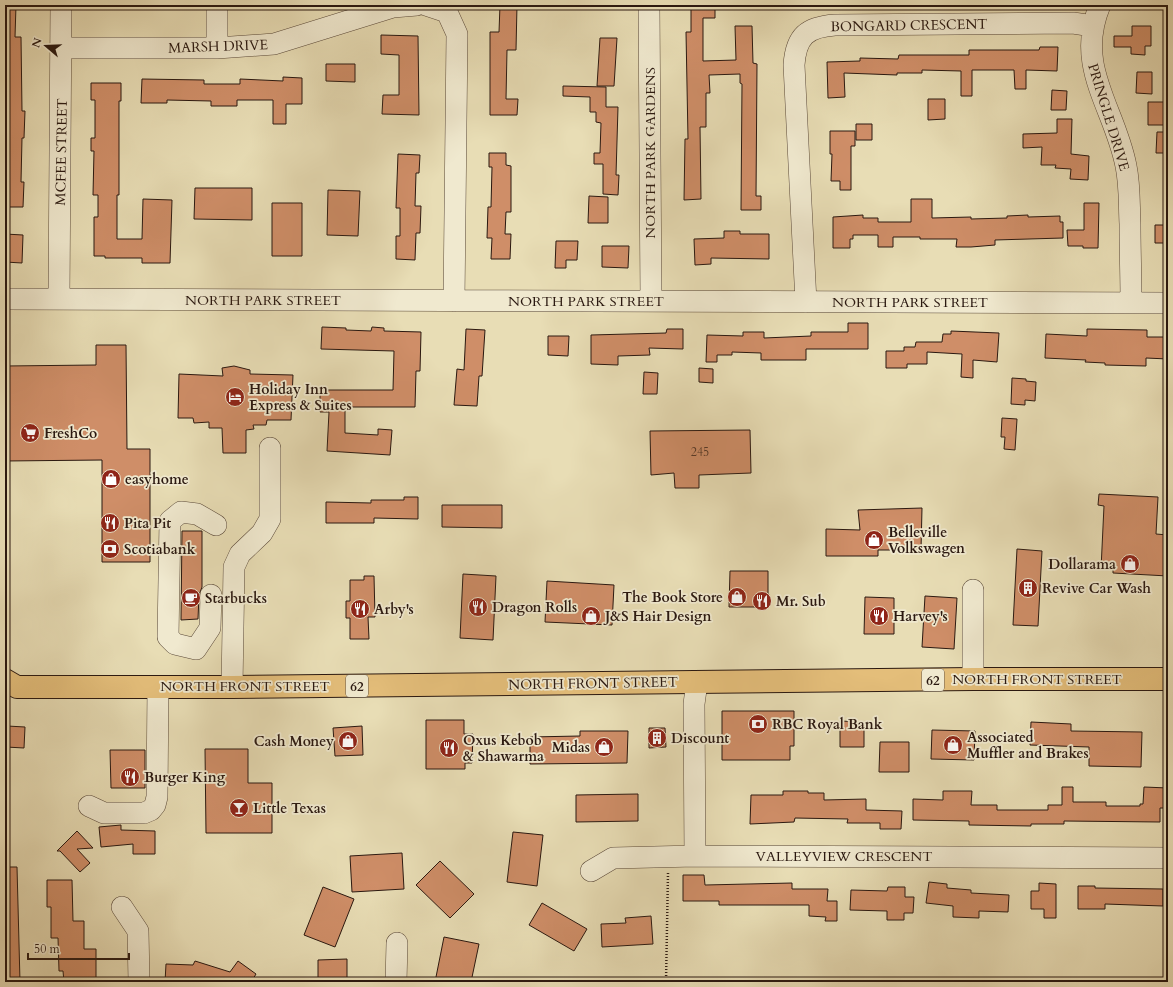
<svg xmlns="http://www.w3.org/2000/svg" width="1173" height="987" font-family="Cardo,serif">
<rect width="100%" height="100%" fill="#e8ddb5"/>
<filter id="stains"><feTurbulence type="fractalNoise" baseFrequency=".005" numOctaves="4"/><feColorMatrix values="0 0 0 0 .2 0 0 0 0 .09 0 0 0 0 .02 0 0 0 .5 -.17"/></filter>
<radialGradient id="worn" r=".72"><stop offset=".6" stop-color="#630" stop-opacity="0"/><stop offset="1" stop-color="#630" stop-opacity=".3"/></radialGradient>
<path fill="#cf8e68" stroke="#2a1810" d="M5 5H16L15 37H21L22 111H25L24 138H22L21 182H24L23 207H6Z
M500 5H517L516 50H507L506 99H518L517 115H490V32H499Z
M691 5H715V18H703V61L736 60 735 26H752L753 63 757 64 756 196H761V210H741L742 84 740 83V74L709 75 710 93H706V127H700L701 199 684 200 685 139H688L686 32H691Z
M1132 26H1151V46H1145V55L1131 54V47H1114V36H1132Z
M381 35 418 36 419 115 382 114 383 95H399V55L381 54Z
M600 38H617L614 86H597Z
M1040 47H1058L1057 71 1026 70V89H1015L1014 70H972V96H961V71L922 70V73H897V75L844 73 845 97 828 98 827 62 860 61V58L898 59 899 55H969V50H1039Z
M326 64H355V82L326 81Z
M1137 72H1152V94L1136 93Z
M283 77 302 78V104H286V124H273V100H237V106H211V101L167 100V103H141L142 79 204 80V84H240V79L283 81Z
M91 83H121V101H119V195H117V239H142L143 199 172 200 170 263H142V258H105V256H94V217H98V195H93L94 151H91V138H95V100H91Z
M563 86 606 87V107H618L616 175H619L618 195 603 194V164H594V153H600L601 123 596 122V112H590V97L563 96Z
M1052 90 1067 91 1066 110H1051Z
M928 99H945V119L928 120Z
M1148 102H1166L1165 125H1148Z
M1057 119H1072L1071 154 1089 156 1088 180 1070 179 1071 169 1055 168 1056 165H1041L1042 147 1023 148V134L1057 133Z
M856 124H872V140H856Z
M830 131H855V146H851V190H840V181H831L832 154H830Z
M1157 132H1168V153H1156Z
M489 153H506V165L511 166V212H506L505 234H511L510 259H491L492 238H487L488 207H491L492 167H489Z
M398 154 420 155 419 173H416L415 206H421L420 233H416L415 260 396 259V236H400V208H396Z
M195 188H252V220L194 219Z
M328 190 360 191 358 236 327 235Z
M589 196 608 197V223H588Z
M911 199H932V218L971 217V219L1007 218V216L1028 215V217L1060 216V222H1063V238L995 240V245L971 247H956L957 239H920V237H893V247H878V235H853V239H850V248H833V217L863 215V218H878V222H911Z
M272 203H302V256H272Z
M1084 203H1099L1098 248H1083V246H1068L1067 230H1084Z
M1155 225H1168V243H1155Z
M724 231H740V234H769V259L711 258V264L695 265 694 239 724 238Z
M5 234 23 235 22 263 5 262Z
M556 241H578L577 260H566V268H555Z
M602 246H629L628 268 602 267Z
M848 323H868V349H806V360H761V353L732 352V355H717V362H706L707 335 743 336V332H764V338L811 336V332H848Z
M322 327 346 328V330L371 331 372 327 384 328V331L421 332 420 371H416L415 407H345V433L378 435V429L392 430 390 455 327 451 329 412H320V390H393L394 351 321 349Z
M466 329 485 330 482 376H479L477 406 454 405 457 369 464 370Z
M667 329H683V349L649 348 650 355 618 356V365L591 364V335L666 333Z
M1087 329 1147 330V337H1168V359L1146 358V366L1105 365V363L1085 362 1086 360 1045 358 1046 334 1087 336Z
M951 331 999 333 997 362 973 360V378L961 377 962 354 927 352V364H907V368H886V351H904V347H915L916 342H942L943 334H951Z
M548 336H569L568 356 548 355Z
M96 345H126L127 449H150V562H102V460L5 461V366L96 365Z
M234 366 250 370V374L293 375 291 420H267L266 425H253L254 429 246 430V453H223L222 428H209V422L194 423 193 418H178L179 374 223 376 222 368Z
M699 368 713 369V383L699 382Z
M644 372 658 373 657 394H643Z
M1012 378 1026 379V381L1036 382 1035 401 1025 400V405L1011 404Z
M1002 418 1017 419 1015 450 1004 449 1005 437H1001Z
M750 430 751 473 699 475V488H675L674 473 651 475 650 431Z
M1099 494 1158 497 1156 534 1168 535V576L1113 573V569H1101L1104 506 1098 505Z
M404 497H418V519L374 518V523H326V502L371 503V500H404Z
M442 505H502V528L442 527Z
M922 508 921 550H878V556H826V529L860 530 858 510Z
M182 531H202V587L199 595 198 619 181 620Z
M1017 549 1042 551 1038 626 1013 625Z
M730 571H768V607H729Z
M463 574 496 576 493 640 460 638Z
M364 576H374L375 617H368L369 639H350V618H346V601H350V580H364Z
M547 581 614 585 612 625 545 622Z
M925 596 957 598 954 649 922 647Z
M865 597 894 598V634H864Z
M722 711H794V746H790V760H722Z
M426 720H464V734H473L472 763H465V769H426Z
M840 721 864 722V747H840Z
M1031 722 1071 724V731L1142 732 1141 767 1089 766V747L1030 745Z
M7 726 25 727 24 748 6 747Z
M362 726 363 755 335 756 333 728Z
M649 728H665L666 747 649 748Z
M932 730 975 731 974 760 931 759Z
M580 731H628L627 763 530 764V737L580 736Z
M880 742H909V772H879Z
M205 749H248V783H272V833H206Z
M110 750H145V788H111Z
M1062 787H1073V802H1106V806H1140V804H1143L1144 787 1168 788V808H1160V822L1064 821V824H1031V826L969 825V821L913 820V799L943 800V791H972L971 805H997V810H1048V805H1062Z
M783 791H808V793H824V800L866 799V810L902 811 901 829H880V823H847L848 819 795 818 794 822 750 824 751 795H783Z
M638 794V821L576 822V795Z
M121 825V830L155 831V854H133V844L101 847 99 827Z
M77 831 93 848 77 849 90 863 80 872 60 851H57Z
M513 832 543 835 537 886 507 882Z
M402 853 404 889 352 892 350 856Z
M440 861 474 894 450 918 416 885Z
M5 867H17L20 982H5Z
M683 875H704L705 885 792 883V889H828L827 901H837V921H825L826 917 809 916V905H719V901H683Z
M47 880H72L73 921H84V949H96V982H64L63 971H59L58 938H51V907H47Z
M929 882 947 884V888L971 890V893L1009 895 1008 912 979 911V918L953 917V906L926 903Z
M1039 883 1056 884V918H1044V909H1031V891H1039Z
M1078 886H1095V888L1163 889V906L1105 904V909H1078Z
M323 887 354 899 335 947 304 935Z
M888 887H905V897H914L913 913H904V920H887V911L850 910 851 890 887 891Z
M542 903 587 929 574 951 529 925Z
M651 916 653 944 602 947 601 924 626 923 625 918Z
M444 937 479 944 471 982H435Z
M347 959V982H318V960Z
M195 961 230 972 238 961 256 974 253 979 254 982H165L166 964 193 965Z"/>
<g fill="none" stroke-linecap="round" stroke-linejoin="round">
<defs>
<path id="minor" d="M426 5 447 12 457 34 454 301
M649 5 651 301
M1100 5C1074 67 1115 108 1126 166 1130 185 1129 204 1130 224 1130 250 1131 277 1131 303
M62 48H217L274 44 393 7 417 5
M217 48V5
M5 299 1168 303
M59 299 61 5
M806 302 794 65C796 36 807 27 835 25L1073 23 1093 26
M973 590V679
M211 595 210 628 196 649 175 644 168 637 170 521 181 512 197 514 216 525
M697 682 694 704 695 856 1168 858
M232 687 234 567 240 554 262 533 270 519V448
M89 806 104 813H144L151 810 155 805 157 797 158 687
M591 871 613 858 695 856
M122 907 138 931 139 982
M396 982 397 943"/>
<path id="major" d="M5 680 17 687H232L973 679H1168"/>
</defs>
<use href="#minor" stroke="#5a4939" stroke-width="22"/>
<use href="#major" stroke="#2a1810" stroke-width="24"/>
<path stroke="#2a1810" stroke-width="2.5" stroke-dasharray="1 2" stroke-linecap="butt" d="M666 982 668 873"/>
<use href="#minor" stroke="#f0e9cf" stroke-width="21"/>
<use href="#major" stroke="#e4be7a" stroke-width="22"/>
</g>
<defs>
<symbol id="hotel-disc" viewBox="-11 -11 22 22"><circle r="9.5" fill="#8f2418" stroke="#f0e9cf"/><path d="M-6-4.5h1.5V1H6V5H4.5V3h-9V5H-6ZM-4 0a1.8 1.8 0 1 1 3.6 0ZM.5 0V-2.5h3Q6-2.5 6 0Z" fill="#fff"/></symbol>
<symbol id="supermarket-disc" viewBox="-11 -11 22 22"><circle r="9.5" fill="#8f2418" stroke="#f0e9cf"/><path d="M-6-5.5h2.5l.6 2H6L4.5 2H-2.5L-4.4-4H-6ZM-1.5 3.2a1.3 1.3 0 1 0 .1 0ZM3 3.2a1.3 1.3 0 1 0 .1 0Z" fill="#fff"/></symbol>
<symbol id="shop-disc" viewBox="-11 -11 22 22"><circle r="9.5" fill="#8f2418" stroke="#f0e9cf"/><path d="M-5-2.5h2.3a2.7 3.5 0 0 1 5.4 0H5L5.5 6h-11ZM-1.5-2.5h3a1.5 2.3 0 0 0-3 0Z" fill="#fff"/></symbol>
<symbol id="restaurant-disc" viewBox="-11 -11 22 22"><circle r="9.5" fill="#8f2418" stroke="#f0e9cf"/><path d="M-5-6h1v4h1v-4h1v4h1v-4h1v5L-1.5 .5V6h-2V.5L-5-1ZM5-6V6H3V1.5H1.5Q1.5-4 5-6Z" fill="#fff"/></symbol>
<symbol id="bank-disc" viewBox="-11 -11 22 22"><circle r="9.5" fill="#8f2418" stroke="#f0e9cf"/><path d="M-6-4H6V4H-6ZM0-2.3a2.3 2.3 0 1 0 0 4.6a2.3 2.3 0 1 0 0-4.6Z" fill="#fff"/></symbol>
<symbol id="building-disc" viewBox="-11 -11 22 22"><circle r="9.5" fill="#8f2418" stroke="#f0e9cf"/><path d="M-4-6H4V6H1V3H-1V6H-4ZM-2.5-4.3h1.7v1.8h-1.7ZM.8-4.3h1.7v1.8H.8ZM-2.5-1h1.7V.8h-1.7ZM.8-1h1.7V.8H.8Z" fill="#fff"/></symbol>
<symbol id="cafe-disc" viewBox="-11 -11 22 22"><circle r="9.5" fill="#8f2418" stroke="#f0e9cf"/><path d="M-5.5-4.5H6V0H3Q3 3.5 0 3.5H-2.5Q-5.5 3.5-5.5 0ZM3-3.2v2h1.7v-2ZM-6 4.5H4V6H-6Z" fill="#fff"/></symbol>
<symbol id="bar-disc" viewBox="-11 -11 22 22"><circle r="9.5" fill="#8f2418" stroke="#f0e9cf"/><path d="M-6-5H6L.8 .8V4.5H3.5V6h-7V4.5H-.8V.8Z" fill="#fff"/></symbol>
</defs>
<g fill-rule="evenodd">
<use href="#hotel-disc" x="224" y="386" width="22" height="22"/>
<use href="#supermarket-disc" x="19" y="422" width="22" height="22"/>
<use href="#shop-disc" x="100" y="468" width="22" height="22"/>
<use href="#restaurant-disc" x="99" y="512" width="22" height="22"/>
<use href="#shop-disc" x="863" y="529" width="22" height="22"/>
<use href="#bank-disc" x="99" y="538" width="22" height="22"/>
<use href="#shop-disc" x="1119" y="553" width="22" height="22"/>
<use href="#building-disc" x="1017" y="577" width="22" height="22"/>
<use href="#shop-disc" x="726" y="586" width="22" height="22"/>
<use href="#cafe-disc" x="180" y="587" width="22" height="22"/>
<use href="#restaurant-disc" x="751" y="590" width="22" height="22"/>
<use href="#restaurant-disc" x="467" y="596" width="22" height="22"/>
<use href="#restaurant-disc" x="349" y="598" width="22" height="22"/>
<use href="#shop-disc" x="580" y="605" width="22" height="22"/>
<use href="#restaurant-disc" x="868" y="605" width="22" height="22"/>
<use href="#bank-disc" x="747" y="713" width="22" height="22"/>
<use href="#building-disc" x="646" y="727" width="22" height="22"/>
<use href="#shop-disc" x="337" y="730" width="22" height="22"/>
<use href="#shop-disc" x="942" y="734" width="22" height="22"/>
<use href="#shop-disc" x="593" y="736" width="22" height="22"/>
<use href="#restaurant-disc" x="438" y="737" width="22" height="22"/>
<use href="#restaurant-disc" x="119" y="766" width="22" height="22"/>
<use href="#bar-disc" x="228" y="797" width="22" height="22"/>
</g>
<g text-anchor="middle" stroke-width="3.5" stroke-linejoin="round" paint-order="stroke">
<g font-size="12" fill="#533626">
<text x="700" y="456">245</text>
</g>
<g fill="#f0e9cf" stroke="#655749" stroke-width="1">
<rect x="922" y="669" width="22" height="22" rx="3"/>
<rect x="346" y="675" width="22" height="22" rx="3"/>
</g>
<g font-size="13" font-weight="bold" fill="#2a1810">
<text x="933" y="685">62</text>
<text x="357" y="691">62</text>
</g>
<g font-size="14" fill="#2a1810" stroke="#f0e9cf">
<text transform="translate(909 25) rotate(-1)" y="5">BONGARD CRESCENT</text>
<text transform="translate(218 46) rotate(-2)" y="5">MARSH DRIVE</text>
<text transform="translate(1109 117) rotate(73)" y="5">PRINGLE DRIVE</text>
<text transform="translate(61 152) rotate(-89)" y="5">MCFEE STREET</text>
<text transform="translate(650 153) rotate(-90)" y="5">NORTH PARK GARDENS</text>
<text x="263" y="305">NORTH PARK STREET</text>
<text x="586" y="306">NORTH PARK STREET</text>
<text x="910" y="307">NORTH PARK STREET</text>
<text x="1037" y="684">NORTH FRONT STREET</text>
<text transform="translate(593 683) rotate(-1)" y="5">NORTH FRONT STREET</text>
<text x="245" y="691">NORTH FRONT STREET</text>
<text x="844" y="861">VALLEYVIEW CRESCENT</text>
</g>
<g font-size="14" font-weight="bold" fill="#2a1810" stroke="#f0e9cf" text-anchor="start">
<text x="249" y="394">Holiday Inn<tspan x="249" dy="16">Express &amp; Suites</tspan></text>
<text x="44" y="438">FreshCo</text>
<text x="125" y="484">easyhome</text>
<text x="124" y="528">Pita Pit</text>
<text x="888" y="537">Belleville<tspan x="888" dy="16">Volkswagen</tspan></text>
<text x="124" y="554">Scotiabank</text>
<text x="1116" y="569" text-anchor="end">Dollarama</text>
<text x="1042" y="593">Revive Car Wash</text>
<text x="723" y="602" text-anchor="end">The Book Store</text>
<text x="205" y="603">Starbucks</text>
<text x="776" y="606">Mr. Sub</text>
<text x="492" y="612">Dragon Rolls</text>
<text x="374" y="614">Arby's</text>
<text x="605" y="621">J&amp;S Hair Design</text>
<text x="893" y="621">Harvey's</text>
<text x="772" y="729">RBC Royal Bank</text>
<text x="967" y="742">Associated<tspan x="967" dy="16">Muffler and Brakes</tspan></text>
<text x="671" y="743">Discount</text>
<text x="463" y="745">Oxus Kebob<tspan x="463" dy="16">&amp; Shawarma</tspan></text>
<text x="334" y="746" text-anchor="end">Cash Money</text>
<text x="590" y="752" text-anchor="end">Midas</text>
<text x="144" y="782">Burger King</text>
<text x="253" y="813">Little Texas</text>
</g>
</g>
<rect width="1173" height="987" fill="none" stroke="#e8ddb5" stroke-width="20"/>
<rect x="6" y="6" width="1161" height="975" fill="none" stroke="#2a1810" stroke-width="2"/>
<rect x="10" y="10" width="1153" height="967" fill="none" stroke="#2a1810"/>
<g transform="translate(46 46) rotate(289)" stroke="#f0e9cf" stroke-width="3" paint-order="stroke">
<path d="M0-3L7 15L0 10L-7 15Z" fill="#2a1810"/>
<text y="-6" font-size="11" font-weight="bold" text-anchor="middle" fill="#2a1810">N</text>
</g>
<path d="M28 953v6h101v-6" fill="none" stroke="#2a1810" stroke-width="2"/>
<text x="34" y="953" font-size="12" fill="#2a1810" stroke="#f0e9cf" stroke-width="3" paint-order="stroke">50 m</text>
<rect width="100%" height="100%" filter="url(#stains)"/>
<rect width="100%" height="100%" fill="url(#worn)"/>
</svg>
